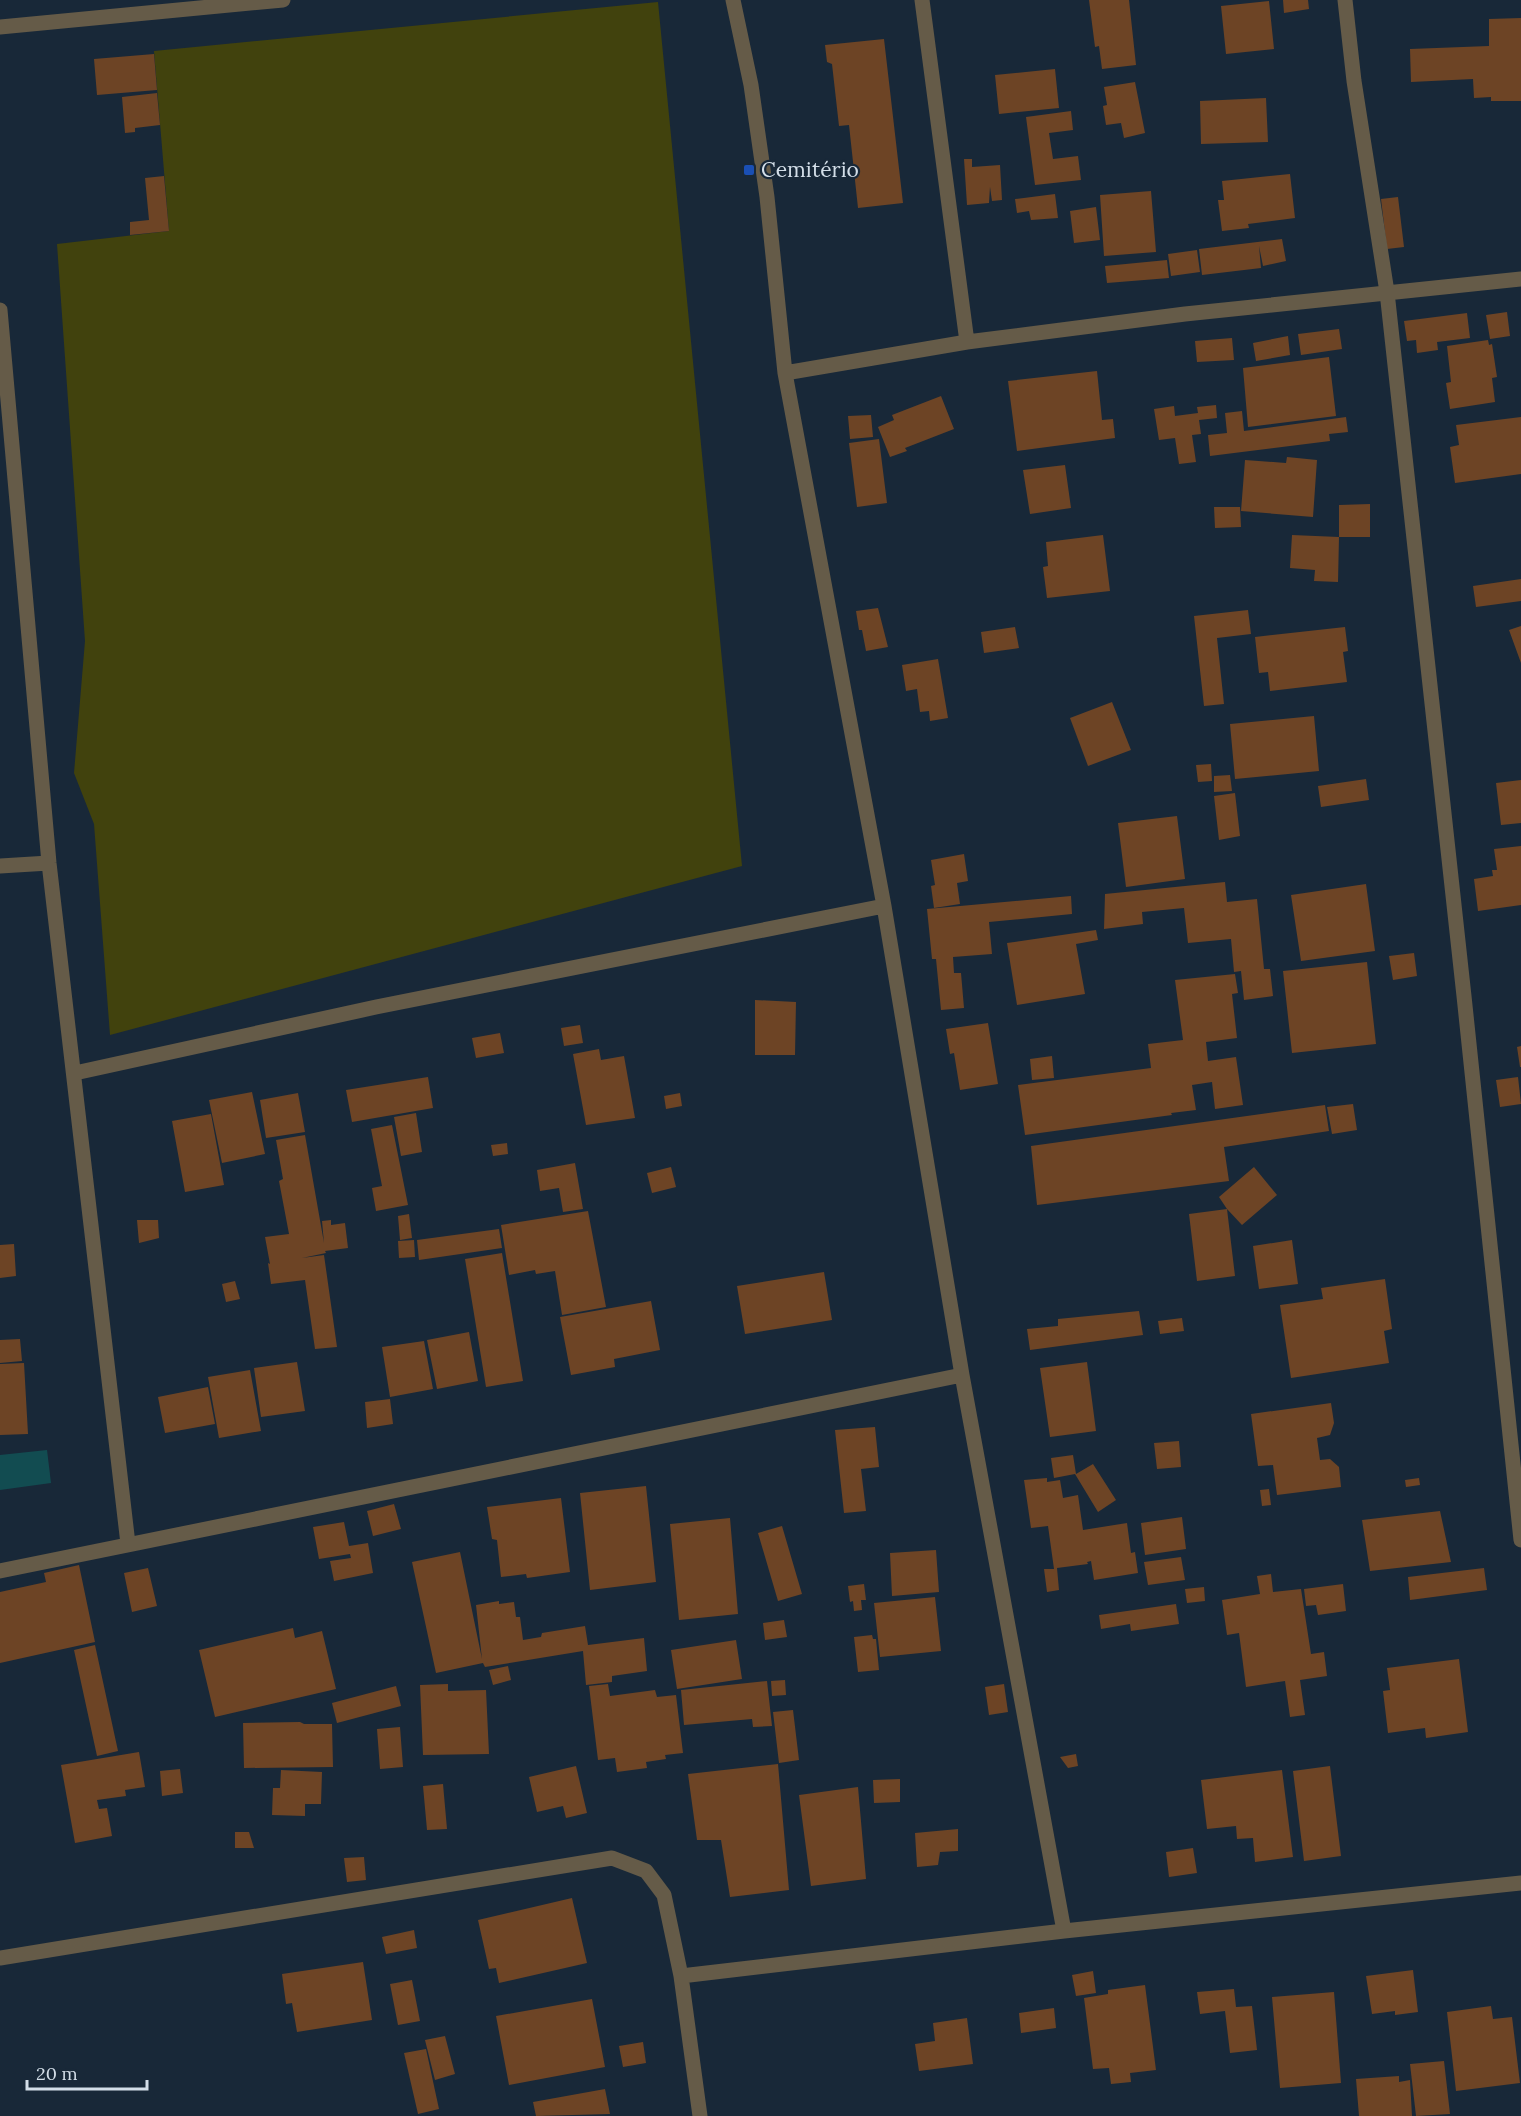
<svg xmlns="http://www.w3.org/2000/svg" width="1521" height="2116" viewBox="0 0 1521 2116" font-family="Lora,serif">
  <rect width="100%" height="100%" fill="#182838"/>
  <path fill="#41420d" d="M 658,2 L 742,866 L 110,1035 L 94,824 L 74,773 L 85,641 L 57,244 L 169,231 L 154,51 Z"/>
  <path fill="#124c51" d="M 47,1450 L 51,1483 L 0,1490 L 0,1455 Z"/>
  <path fill="#6d4425" d="M 1089,0 L 1129,0 L 1136,65 L 1102,69 L 1099,46 L 1095,47 Z
    M 1283,0 L 1308,0 L 1309,9 L 1284,13 Z
    M 1269,1 L 1274,49 L 1226,54 L 1221,6 Z
    M 1521,18 L 1521,101 L 1491,101 L 1491,97 L 1474,98 L 1473,79 L 1411,82 L 1410,49 L 1489,46 L 1489,19 Z
    M 884,39 L 903,203 L 858,208 L 849,125 L 839,126 L 832,64 L 827,62 L 825,45 Z
    M 154,54 L 157,90 L 97,95 L 94,59 Z
    M 1055,69 L 1059,108 L 999,114 L 995,75 Z
    M 1135,82 L 1145,133 L 1124,138 L 1121,123 L 1106,125 L 1103,106 L 1107,105 L 1104,87 Z
    M 157,93 L 160,125 L 135,128 L 135,132 L 125,133 L 122,97 Z
    M 1266,98 L 1268,142 L 1201,144 L 1200,101 Z
    M 1071,111 L 1073,130 L 1049,133 L 1053,159 L 1078,156 L 1081,180 L 1035,185 L 1026,117 Z
    M 964,159 L 972,159 L 972,167 L 1000,165 L 1002,200 L 992,201 L 990,187 L 989,203 L 967,205 Z
    M 1290,174 L 1295,218 L 1248,224 L 1249,228 L 1222,231 L 1218,200 L 1224,200 L 1222,181 Z
    M 164,176 L 169,231 L 130,235 L 130,222 L 149,220 L 145,178 Z
    M 1151,191 L 1156,252 L 1104,256 L 1100,195 Z
    M 1055,194 L 1058,218 L 1031,220 L 1029,211 L 1017,213 L 1015,199 Z
    M 1398,197 L 1404,247 L 1387,249 L 1381,199 Z
    M 1096,207 L 1100,240 L 1074,243 L 1070,211 Z
    M 1282,239 L 1286,261 L 1263,266 L 1259,246 L 1261,268 L 1202,275 L 1199,249 Z
    M 1197,250 L 1200,272 L 1171,276 L 1168,254 Z
    M 1167,260 L 1169,278 L 1107,283 L 1105,266 Z
    M 1507,312 L 1510,336 L 1490,339 L 1486,315 Z
    M 1467,313 L 1470,338 L 1437,342 L 1438,350 L 1417,353 L 1416,340 L 1407,341 L 1404,321 Z
    M 1339,329 L 1342,349 L 1301,355 L 1298,334 Z
    M 1288,336 L 1290,355 L 1256,361 L 1253,343 Z
    M 1232,338 L 1234,360 L 1197,362 L 1195,341 Z
    M 1488,340 L 1489,345 L 1492,344 L 1497,377 L 1492,378 L 1495,402 L 1450,409 L 1446,383 L 1451,382 L 1447,346 Z
    M 1329,357 L 1336,416 L 1248,427 L 1243,368 Z
    M 1097,371 L 1102,420 L 1113,419 L 1115,438 L 1017,451 L 1008,381 Z
    M 941,396 L 954,429 L 905,448 L 907,451 L 890,457 L 878,427 L 894,420 L 892,415 Z
    M 1216,405 L 1217,418 L 1199,420 L 1201,434 L 1192,435 L 1196,462 L 1179,464 L 1175,438 L 1159,440 L 1154,409 L 1174,406 L 1175,416 L 1198,413 L 1197,407 Z
    M 1242,411 L 1244,431 L 1346,417 L 1348,432 L 1329,434 L 1330,441 L 1210,456 L 1208,435 L 1227,433 L 1225,413 Z
    M 871,415 L 873,437 L 850,439 L 848,416 Z
    M 1521,417 L 1521,474 L 1455,483 L 1450,447 L 1459,445 L 1456,425 Z
    M 879,439 L 887,503 L 857,507 L 849,443 Z
    M 1287,457 L 1317,460 L 1313,517 L 1241,511 L 1245,460 L 1286,463 Z
    M 1065,465 L 1071,508 L 1030,514 L 1023,470 Z
    M 1370,504 L 1370,537 L 1339,537 L 1339,505 Z
    M 1214,507 L 1240,507 L 1241,527 L 1215,528 Z
    M 1103,535 L 1110,591 L 1047,598 L 1043,567 L 1048,566 L 1046,542 Z
    M 1292,535 L 1339,537 L 1338,582 L 1314,581 L 1315,570 L 1290,568 Z
    M 1521,579 L 1521,601 L 1476,607 L 1473,586 Z
    M 878,608 L 888,647 L 866,651 L 862,630 L 859,630 L 856,611 Z
    M 1248,610 L 1251,634 L 1217,638 L 1224,704 L 1204,706 L 1194,616 Z
    M 1521,626 L 1521,663 L 1509,630 Z
    M 1015,627 L 1019,648 L 984,653 L 981,632 Z
    M 1345,627 L 1348,651 L 1343,652 L 1347,682 L 1270,691 L 1268,672 L 1259,673 L 1255,637 Z
    M 938,659 L 948,718 L 930,721 L 929,711 L 920,712 L 917,689 L 906,691 L 902,665 Z
    M 1112,702 L 1131,750 L 1088,766 L 1070,718 Z
    M 1314,716 L 1319,771 L 1235,779 L 1230,724 Z
    M 1211,764 L 1212,781 L 1198,782 L 1196,765 Z
    M 1230,775 L 1232,791 L 1214,792 L 1214,776 Z
    M 1366,779 L 1369,800 L 1321,807 L 1318,786 Z
    M 1521,780 L 1521,823 L 1501,825 L 1496,783 Z
    M 1235,793 L 1240,836 L 1219,840 L 1214,796 Z
    M 1177,816 L 1185,879 L 1126,887 L 1118,823 Z
    M 1521,846 L 1521,905 L 1478,911 L 1474,879 L 1493,876 L 1492,870 L 1497,870 L 1494,849 Z
    M 964,854 L 968,881 L 957,883 L 960,904 L 934,908 L 931,886 L 935,885 L 931,860 Z
    M 1225,882 L 1227,902 L 1257,899 L 1264,969 L 1270,969 L 1273,996 L 1244,1000 L 1241,971 L 1234,972 L 1231,939 L 1188,943 L 1184,908 L 1142,912 L 1143,924 L 1104,929 L 1105,894 Z
    M 1366,884 L 1375,951 L 1301,961 L 1291,895 Z
    M 1071,896 L 1072,914 L 989,922 L 992,954 L 953,957 L 954,973 L 961,973 L 964,1008 L 941,1010 L 936,959 L 932,959 L 927,909 Z
    M 1096,930 L 1098,940 L 1076,944 L 1085,994 L 1017,1005 L 1007,943 Z
    M 1414,953 L 1417,976 L 1393,980 L 1389,956 Z
    M 1367,962 L 1376,1044 L 1292,1053 L 1283,971 Z
    M 1235,974 L 1238,993 L 1232,994 L 1237,1038 L 1206,1042 L 1208,1061 L 1236,1057 L 1243,1105 L 1215,1109 L 1212,1082 L 1192,1085 L 1196,1110 L 1171,1113 L 1172,1115 L 1025,1135 L 1018,1085 L 1151,1068 L 1148,1044 L 1183,1040 L 1175,980 Z
    M 755,1000 L 796,1002 L 795,1055 L 755,1055 Z
    M 988,1023 L 998,1084 L 960,1090 L 954,1053 L 950,1054 L 946,1029 Z
    M 580,1025 L 583,1043 L 564,1046 L 561,1028 Z
    M 500,1033 L 504,1053 L 476,1058 L 472,1038 Z
    M 1521,1046 L 1521,1067 L 1520,1067 L 1517,1047 Z
    M 599,1049 L 601,1060 L 624,1056 L 635,1118 L 586,1125 L 573,1054 Z
    M 1052,1056 L 1054,1078 L 1032,1080 L 1030,1059 Z
    M 428,1077 L 433,1108 L 352,1122 L 346,1090 Z
    M 1518,1077 L 1521,1104 L 1500,1107 L 1496,1080 Z
    M 252,1092 L 265,1154 L 222,1163 L 209,1100 Z
    M 298,1093 L 305,1132 L 266,1138 L 260,1100 Z
    M 680,1093 L 682,1106 L 666,1109 L 664,1096 Z
    M 1353,1104 L 1357,1130 L 1332,1134 L 1327,1107 Z
    M 1325,1105 L 1329,1131 L 1224,1147 L 1229,1181 L 1037,1205 L 1031,1146 Z
    M 416,1113 L 422,1152 L 401,1156 L 394,1117 Z
    M 211,1114 L 224,1185 L 185,1192 L 172,1121 Z
    M 392,1125 L 408,1205 L 376,1211 L 372,1188 L 382,1186 L 371,1129 Z
    M 305,1135 L 324,1243 L 322,1221 L 331,1220 L 331,1225 L 345,1223 L 348,1248 L 325,1251 L 326,1253 L 302,1258 L 324,1255 L 337,1347 L 315,1349 L 305,1280 L 271,1284 L 268,1263 L 270,1264 L 265,1237 L 289,1234 L 279,1181 L 283,1179 L 276,1140 Z
    M 507,1143 L 508,1154 L 493,1156 L 491,1145 Z
    M 575,1163 L 583,1209 L 563,1212 L 559,1188 L 540,1191 L 537,1170 Z
    M 671,1167 L 676,1187 L 652,1193 L 647,1173 Z
    M 1254,1167 L 1277,1195 L 1242,1225 L 1227,1209 L 1219,1197 Z
    M 1227,1209 L 1235,1276 L 1197,1281 L 1189,1214 Z
    M 588,1211 L 606,1307 L 562,1315 L 555,1271 L 536,1274 L 535,1270 L 509,1275 L 501,1225 Z
    M 409,1214 L 412,1238 L 400,1240 L 398,1216 Z
    M 137,1220 L 158,1220 L 159,1238 L 139,1243 Z
    M 499,1229 L 502,1248 L 419,1260 L 417,1240 Z
    M 414,1240 L 415,1257 L 399,1258 L 398,1241 Z
    M 1292,1240 L 1298,1284 L 1259,1289 L 1253,1246 Z
    M 14,1244 L 16,1276 L 0,1278 L 0,1245 Z
    M 502,1253 L 523,1381 L 486,1387 L 465,1259 Z
    M 824,1272 L 832,1320 L 745,1334 L 737,1286 Z
    M 1385,1279 L 1392,1329 L 1384,1331 L 1389,1363 L 1291,1378 L 1280,1305 L 1323,1299 L 1321,1288 Z
    M 235,1281 L 240,1299 L 226,1302 L 222,1284 Z
    M 651,1301 L 660,1350 L 614,1359 L 615,1367 L 571,1375 L 560,1317 Z
    M 1139,1311 L 1143,1335 L 1030,1350 L 1027,1329 L 1058,1326 L 1058,1319 Z
    M 1182,1318 L 1184,1331 L 1160,1334 L 1158,1321 Z
    M 469,1332 L 478,1381 L 437,1389 L 427,1340 Z
    M 20,1339 L 22,1361 L 0,1363 L 0,1340 Z
    M 424,1341 L 433,1389 L 390,1397 L 382,1347 Z
    M 297,1362 L 305,1411 L 261,1417 L 254,1368 Z
    M 1087,1362 L 1096,1431 L 1050,1437 L 1040,1368 Z
    M 24,1363 L 28,1434 L 0,1435 L 0,1364 Z
    M 250,1370 L 261,1431 L 219,1438 L 208,1377 Z
    M 208,1387 L 215,1424 L 165,1433 L 158,1397 Z
    M 390,1399 L 393,1424 L 367,1428 L 365,1402 Z
    M 1331,1403 L 1334,1423 L 1330,1435 L 1317,1438 L 1320,1460 L 1330,1459 L 1339,1467 L 1341,1487 L 1277,1495 L 1273,1465 L 1258,1466 L 1251,1414 Z
    M 875,1427 L 879,1467 L 861,1469 L 866,1511 L 844,1513 L 835,1430 Z
    M 1179,1441 L 1181,1467 L 1157,1469 L 1154,1443 Z
    M 1073,1455 L 1076,1474 L 1093,1464 L 1116,1500 L 1098,1512 L 1075,1474 L 1054,1478 L 1051,1458 Z
    M 1047,1478 L 1047,1482 L 1060,1480 L 1063,1498 L 1078,1495 L 1083,1530 L 1127,1523 L 1131,1553 L 1135,1552 L 1138,1573 L 1094,1580 L 1091,1561 L 1087,1562 L 1088,1564 L 1057,1568 L 1059,1590 L 1047,1592 L 1044,1569 L 1054,1569 L 1048,1526 L 1031,1528 L 1024,1480 Z
    M 1419,1478 L 1420,1485 L 1406,1487 L 1405,1480 Z
    M 646,1486 L 656,1582 L 590,1590 L 580,1493 Z
    M 1269,1489 L 1271,1505 L 1262,1506 L 1260,1490 Z
    M 561,1498 L 570,1572 L 527,1578 L 526,1574 L 501,1577 L 497,1540 L 492,1539 L 487,1507 Z
    M 394,1504 L 401,1529 L 373,1536 L 367,1511 Z
    M 1440,1511 L 1451,1562 L 1370,1571 L 1362,1520 Z
    M 1182,1517 L 1186,1549 L 1145,1555 L 1141,1523 Z
    M 730,1518 L 738,1614 L 679,1620 L 670,1524 Z
    M 344,1522 L 349,1546 L 368,1543 L 373,1573 L 334,1581 L 330,1561 L 351,1558 L 350,1554 L 319,1559 L 313,1527 Z
    M 782,1526 L 802,1594 L 778,1601 L 758,1533 Z
    M 936,1550 L 939,1592 L 892,1596 L 890,1553 Z
    M 460,1552 L 482,1659 L 476,1605 L 499,1601 L 499,1604 L 514,1602 L 516,1617 L 520,1617 L 523,1640 L 541,1637 L 542,1633 L 585,1626 L 588,1645 L 644,1638 L 647,1671 L 612,1676 L 612,1682 L 586,1685 L 583,1651 L 485,1667 L 483,1663 L 436,1673 L 412,1562 Z
    M 1181,1557 L 1185,1580 L 1148,1585 L 1144,1562 Z
    M 79,1565 L 95,1642 L 0,1663 L 0,1592 L 46,1582 L 44,1573 Z
    M 148,1568 L 157,1606 L 132,1612 L 124,1573 Z
    M 1484,1568 L 1487,1590 L 1410,1600 L 1408,1577 Z
    M 1271,1574 L 1273,1592 L 1301,1589 L 1311,1654 L 1324,1652 L 1327,1676 L 1300,1680 L 1305,1715 L 1290,1717 L 1285,1681 L 1246,1687 L 1239,1633 L 1227,1635 L 1222,1600 L 1260,1594 L 1257,1576 Z
    M 864,1584 L 866,1600 L 861,1600 L 862,1610 L 854,1611 L 853,1601 L 850,1602 L 848,1586 Z
    M 1343,1584 L 1346,1611 L 1318,1615 L 1316,1605 L 1306,1606 L 1304,1589 Z
    M 1204,1587 L 1205,1601 L 1187,1603 L 1185,1589 Z
    M 935,1597 L 941,1651 L 880,1657 L 874,1603 Z
    M 1176,1604 L 1179,1624 L 1131,1631 L 1130,1624 L 1101,1629 L 1099,1615 Z
    M 784,1620 L 787,1637 L 765,1640 L 763,1623 Z
    M 293,1628 L 295,1638 L 322,1631 L 336,1689 L 215,1717 L 199,1650 Z
    M 872,1635 L 873,1639 L 876,1639 L 879,1670 L 858,1672 L 854,1637 Z
    M 736,1640 L 742,1679 L 677,1689 L 671,1650 Z
    M 95,1645 L 118,1751 L 97,1756 L 74,1650 Z
    M 1459,1659 L 1468,1732 L 1426,1738 L 1425,1728 L 1388,1733 L 1383,1691 L 1390,1690 L 1387,1668 Z
    M 508,1666 L 511,1680 L 493,1685 L 489,1670 Z
    M 785,1680 L 786,1695 L 772,1696 L 771,1681 Z
    M 767,1681 L 772,1726 L 753,1727 L 752,1719 L 684,1725 L 681,1690 Z
    M 448,1684 L 448,1691 L 486,1690 L 489,1754 L 423,1755 L 420,1685 Z
    M 608,1684 L 610,1696 L 655,1690 L 657,1697 L 676,1695 L 683,1753 L 665,1755 L 666,1759 L 646,1762 L 647,1768 L 617,1772 L 615,1758 L 598,1760 L 589,1686 Z
    M 1004,1684 L 1008,1712 L 989,1715 L 985,1687 Z
    M 396,1686 L 401,1706 L 337,1723 L 332,1703 Z
    M 793,1710 L 799,1760 L 779,1763 L 773,1712 Z
    M 300,1722 L 304,1724 L 332,1724 L 333,1767 L 244,1768 L 243,1723 Z
    M 400,1727 L 403,1767 L 380,1769 L 377,1729 Z
    M 139,1752 L 145,1787 L 125,1790 L 126,1796 L 97,1800 L 99,1809 L 107,1808 L 112,1836 L 75,1843 L 61,1765 Z
    M 1076,1754 L 1078,1766 L 1068,1768 L 1060,1757 Z
    M 778,1764 L 789,1890 L 730,1897 L 721,1840 L 697,1840 L 688,1774 Z
    M 576,1766 L 587,1813 L 566,1818 L 563,1806 L 537,1812 L 529,1777 Z
    M 1330,1766 L 1341,1856 L 1304,1861 L 1293,1771 Z
    M 180,1769 L 183,1793 L 162,1796 L 160,1771 Z
    M 281,1770 L 322,1772 L 321,1804 L 305,1804 L 305,1816 L 272,1815 L 273,1788 L 280,1788 Z
    M 1282,1770 L 1293,1857 L 1255,1862 L 1253,1838 L 1237,1839 L 1236,1826 L 1207,1829 L 1201,1780 Z
    M 900,1779 L 900,1802 L 874,1803 L 873,1780 Z
    M 443,1784 L 447,1829 L 427,1830 L 423,1786 Z
    M 858,1787 L 866,1879 L 811,1886 L 799,1795 Z
    M 958,1829 L 958,1851 L 940,1852 L 938,1865 L 917,1867 L 915,1833 Z
    M 235,1832 L 249,1832 L 254,1848 L 235,1848 Z
    M 1193,1848 L 1197,1873 L 1169,1877 L 1166,1852 Z
    M 364,1857 L 366,1880 L 347,1882 L 344,1858 Z
    M 572,1898 L 587,1963 L 499,1983 L 496,1968 L 489,1969 L 478,1920 Z
    M 414,1930 L 417,1948 L 386,1954 L 382,1937 Z
    M 363,1962 L 372,2020 L 297,2032 L 292,2003 L 286,2004 L 282,1974 Z
    M 1413,1970 L 1418,2012 L 1395,2015 L 1395,2011 L 1372,2014 L 1366,1976 Z
    M 1093,1971 L 1096,1993 L 1076,1996 L 1072,1975 Z
    M 412,1980 L 420,2021 L 398,2025 L 390,1984 Z
    M 1145,1985 L 1156,2070 L 1130,2073 L 1131,2082 L 1111,2084 L 1109,2068 L 1093,2069 L 1084,1998 L 1108,1994 L 1108,1990 Z
    M 1234,1989 L 1236,2007 L 1252,2006 L 1257,2050 L 1230,2053 L 1225,2011 L 1200,2014 L 1197,1992 Z
    M 1334,1992 L 1341,2083 L 1280,2088 L 1272,1997 Z
    M 592,1999 L 605,2067 L 509,2085 L 496,2016 Z
    M 1491,2006 L 1493,2019 L 1512,2017 L 1520,2083 L 1456,2091 L 1447,2012 Z
    M 1054,2008 L 1056,2028 L 1021,2033 L 1019,2013 Z
    M 967,2018 L 973,2064 L 919,2071 L 915,2044 L 935,2041 L 933,2023 Z
    M 445,2036 L 455,2074 L 435,2080 L 425,2040 Z
    M 643,2042 L 646,2063 L 623,2067 L 619,2046 Z
    M 426,2049 L 439,2109 L 418,2114 L 404,2053 Z
    M 1444,2061 L 1450,2114 L 1416,2116 L 1410,2064 Z
    M 1399,2076 L 1399,2082 L 1410,2080 L 1412,2116 L 1359,2116 L 1356,2079 Z
    M 605,2089 L 610,2114 L 536,2116 L 533,2102 Z"/>
  <g fill="none" stroke-linecap="round" stroke-linejoin="round">
    <path stroke="#655b48" stroke-width="15" d="M 733,0 L 751,85 L 767,197 L 785,373 L 884,906 L 962,1375 L 1064,1931
      M 922,0 L 967,342
      M 1345,0 L 1354,81 L 1387,292 L 1464,996 L 1521,1540
      M 0,27 L 283,0
      M 0,310 L 49,863 L 128,1544
      M 785,373 L 967,342 L 1185,314 L 1521,279
      M 0,866 L 49,863
      M 75,1073 L 376,1007 L 884,906
      M 0,1571 L 962,1375
      M 0,1958 L 612,1858 L 646,1871 L 664,1895 L 681,1976
      M 700,2116 L 681,1976 L 1064,1931 L 1521,1883"/>
  </g>
  <rect fill="#1a4fb4" stroke="#182838" stroke-width="2" x="743" y="164" width="12" height="12" rx="3"/>
  <g text-anchor="middle" stroke-width="4.5" stroke-linejoin="round" paint-order="stroke">
    <g font-size="21" fill="#d3dee8" stroke="#182838" text-anchor="start">
      <text x="761" y="177">Cemitério</text>
    </g>
  </g>
  <path d="M27 2080v9h120v-9" fill="none" stroke="#d3dee8" stroke-width="3"/>
  <text x="36" y="2080" font-size="18" fill="#d3dee8" stroke="#182838" stroke-width="4.5" paint-order="stroke">20 m</text>
</svg>
